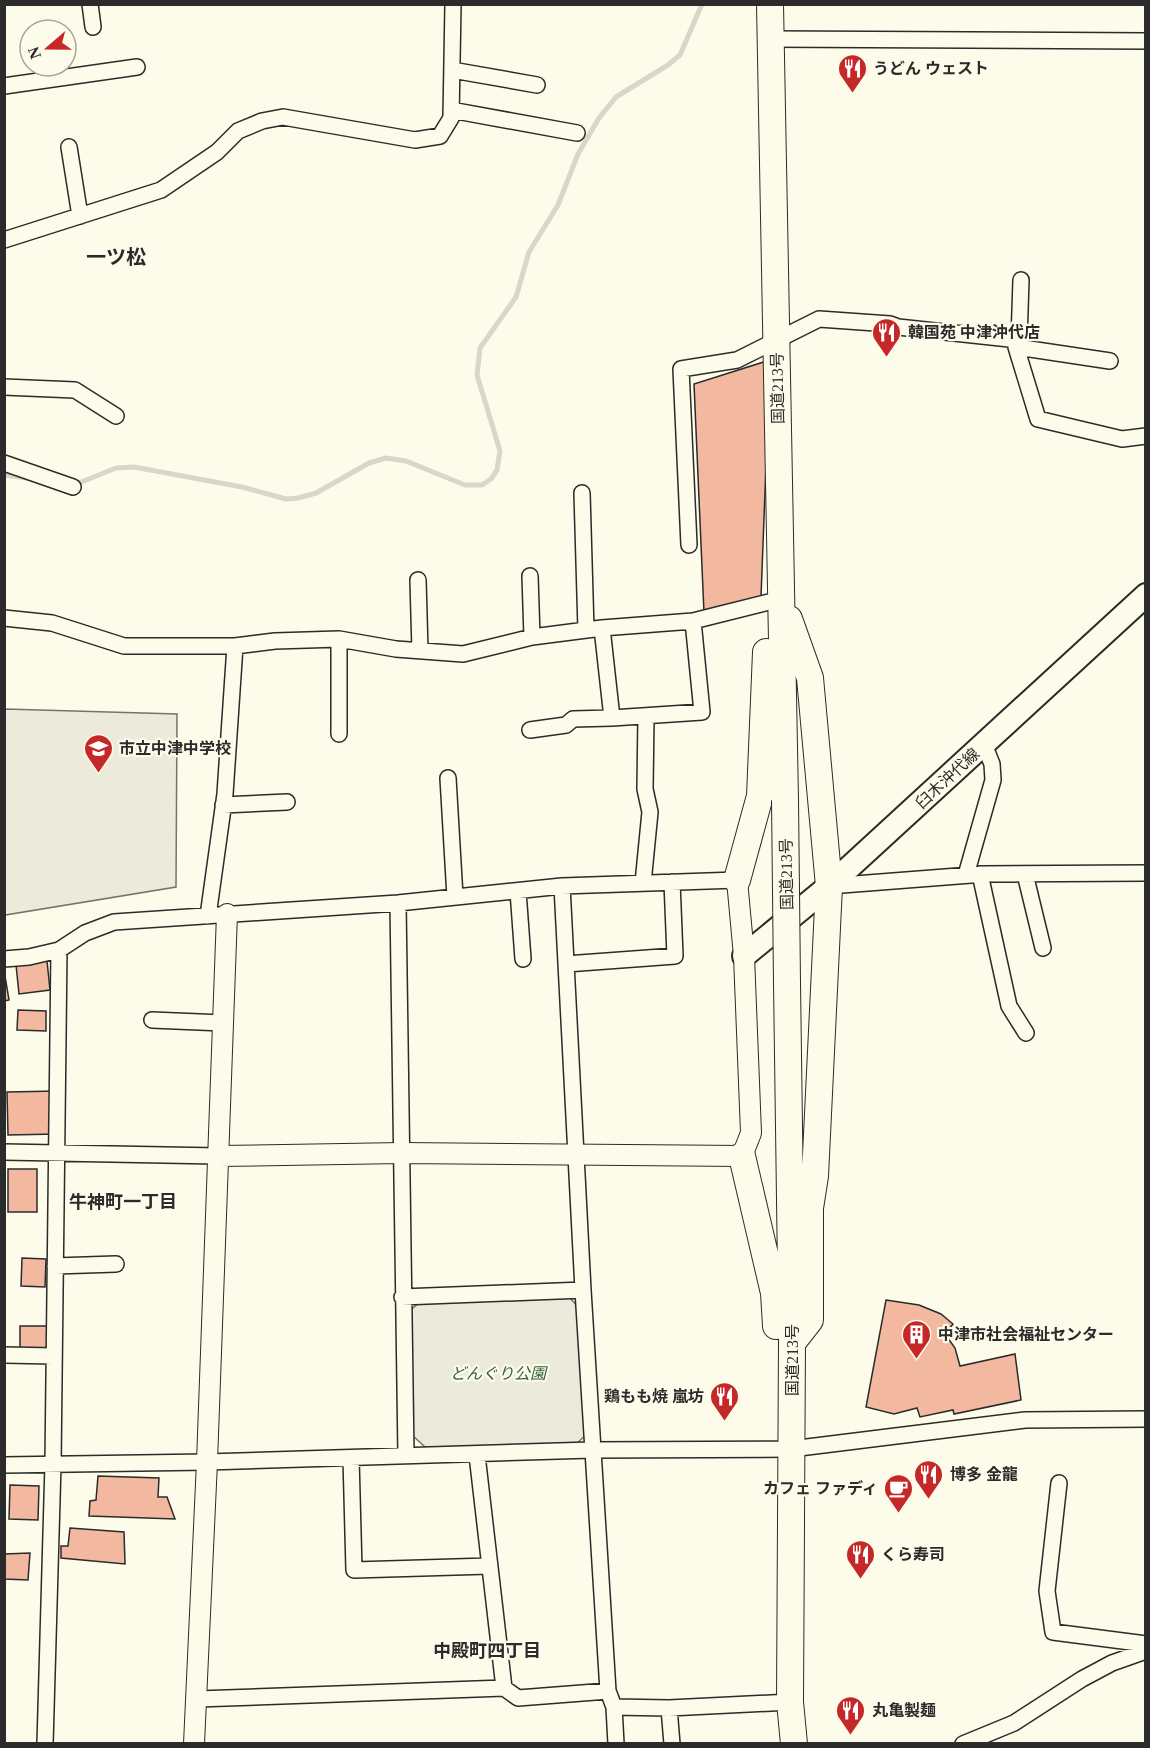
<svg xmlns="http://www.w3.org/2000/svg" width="1150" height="1748" viewBox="0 0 1150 1748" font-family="'Times New Roman','Noto Sans JP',serif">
  <rect width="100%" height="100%" fill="#fdfbea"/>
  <path fill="#ecebdb" stroke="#74746e" stroke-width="1.5" d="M 5,709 L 177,714 L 176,887 L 5,915 Z
    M 570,1298 L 580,1309 L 587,1434 L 575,1445 L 425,1447 L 412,1435 L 409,1311 L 423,1300 Z"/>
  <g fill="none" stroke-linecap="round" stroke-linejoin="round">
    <path stroke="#d8d7c9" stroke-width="5" d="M 4,475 L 27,478
      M 74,485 L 116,468 L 134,467 L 242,487 L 286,499 L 298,498 L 316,493 L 369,463 L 386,458 L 406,461 L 465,485 L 482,485 L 491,479 L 497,470 L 500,451 L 477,375 L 480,348 L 516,297 L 529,252 L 558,205 L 578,154 L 599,118 L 616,97 L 668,65 L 680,55 L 702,4"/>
  </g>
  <path fill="#f2b8a0" stroke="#2b2b2b" stroke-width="1.5" d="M 770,360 L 761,597 L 704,613 L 694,384 Z
    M 47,961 L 50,990 L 19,994 L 16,965 Z
    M 4,970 L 9,1000 L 4,1001 Z
    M 18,1010 L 46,1011 L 46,1031 L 17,1030 Z
    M 57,1091 L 58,1134 L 8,1135 L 7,1092 Z
    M 8,1169 L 37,1169 L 37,1212 L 8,1212 Z
    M 22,1258 L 46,1259 L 45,1287 L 21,1286 Z
    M 886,1300 L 919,1305 L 941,1314 L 953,1324 L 945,1334 L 955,1348 L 960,1366 L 1015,1354 L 1021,1400 L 954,1414 L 953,1410 L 920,1417 L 917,1408 L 894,1414 L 866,1407 Z
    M 20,1326 L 49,1326 L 49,1356 L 20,1355 Z
    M 98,1476 L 159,1478 L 158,1497 L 167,1497 L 175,1519 L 89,1516 L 90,1501 L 96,1500 Z
    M 10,1485 L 39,1486 L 38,1520 L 9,1519 Z
    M 70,1528 L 124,1532 L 125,1564 L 61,1558 L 61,1546 L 68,1546 Z
    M 30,1553 L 28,1580 L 4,1579 L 4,1554 Z"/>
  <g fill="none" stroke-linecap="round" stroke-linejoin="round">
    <defs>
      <path id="minor" d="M 90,4 L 93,27
        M 770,39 L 1146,41
        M 452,70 L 537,85
        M 4,86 L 137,67
        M 451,110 L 577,133
        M 69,147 L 80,216
        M 4,240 L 161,190 L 217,152 L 238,131 L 262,121 L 283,117 L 415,140 L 440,136 L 451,118 L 453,4
        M 1019,340 L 1021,280
        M 1016,347 L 1110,361
        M 4,387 L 75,390 L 116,416
        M 4,463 L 73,487
        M 582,493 L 586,630
        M 689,545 L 681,369 L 737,360 L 819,319 L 890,324 L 898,327 L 1019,340 L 1016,347 L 1038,419 L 1122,439 L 1146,436
        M 530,576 L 532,637
        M 418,580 L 420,651
        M 4,618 L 52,623 L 124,646 L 235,646 L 275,641 L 339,639 L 396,649 L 463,654 L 532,637 L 602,628 L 693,621 L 781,599
        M 602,628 L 612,718 L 702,712 L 693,621
        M 339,639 L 339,734
        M 530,730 L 566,725 L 573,719 L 612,718
        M 448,778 L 455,897
        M 223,805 L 287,802
        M 980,874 L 1009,1006 L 1026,1033
        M 1025,874 L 1043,948
        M 966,875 L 993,780 L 992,764 L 984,744
        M 643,883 L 650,812 L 645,789 L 646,716
        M 562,886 L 583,1290 L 608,1691 L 614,1707 L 616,1744
        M 829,886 L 984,874 L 1146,873
        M 518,891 L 523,959
        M 398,903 L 406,1455
        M 208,916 L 225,794 L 235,646
        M 4,959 L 29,957 L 59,950 L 85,933 L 114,922 L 398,903 L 562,886 L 737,880
        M 566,964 L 675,956 L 672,882
        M 152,1020 L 223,1023
        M 4,1152 L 218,1156
        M 55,1266 L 116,1264
        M 402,1297 L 583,1290
        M 4,1355 L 54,1356
        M 477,1455 L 504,1688
        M 351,1458 L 354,1570 L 489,1566
        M 4,1465 L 207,1462 L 592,1450 L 791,1449 L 1025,1420 L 1146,1419
        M 1059,1483 L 1047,1591 L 1053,1632 L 1146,1644
        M 197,1699 L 504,1688 L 518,1698 L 608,1691
        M 614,1707 L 669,1708 L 790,1702
        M 669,1708 L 672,1744
        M 45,1744 L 53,1464 L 59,950
        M 963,1744 L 1014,1723 L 1082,1679 L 1112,1663 L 1146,1651"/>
      <path id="tertiary" d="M 218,1156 L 402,1153 L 742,1156 L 751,1133 L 744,956 L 737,880
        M 194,1744 L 207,1462 L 227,914"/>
      <path id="secondary" d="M 744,956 L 829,886 L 1146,595"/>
      <path id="trunk" d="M 770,4 L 785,800
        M 789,619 L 810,678 L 829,886 L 815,1176 L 810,1208 L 810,1320 L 792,1343
        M 737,880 L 760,796 L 766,652
        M 787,983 L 792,1343 L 790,1702 L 794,1744
        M 742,1156 L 774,1293 L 776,1326"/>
    </defs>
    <use href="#minor" stroke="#2b2b2b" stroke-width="18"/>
    <use href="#tertiary" stroke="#2b2b2b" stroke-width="22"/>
    <use href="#secondary" stroke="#2b2b2b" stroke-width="26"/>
    <use href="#trunk" stroke="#2b2b2b" stroke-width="28"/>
    <use href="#minor" stroke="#fdfbea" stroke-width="15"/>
    <use href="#tertiary" stroke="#fdfbea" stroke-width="20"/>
    <use href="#secondary" stroke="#fdfbea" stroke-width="22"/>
    <use href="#trunk" stroke="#fdfbea" stroke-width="26"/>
    <defs>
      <path id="trunk-bridge" d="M 785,800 L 787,983"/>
    </defs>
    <use href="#trunk-bridge" stroke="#2b2b2b" stroke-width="28" stroke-linecap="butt"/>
    <use href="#trunk-bridge" stroke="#fdfbea" stroke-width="26"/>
  </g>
  <defs>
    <symbol id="restaurant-pin" viewBox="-11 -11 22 30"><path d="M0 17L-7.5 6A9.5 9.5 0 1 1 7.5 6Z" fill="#c62828" stroke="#fdfbea"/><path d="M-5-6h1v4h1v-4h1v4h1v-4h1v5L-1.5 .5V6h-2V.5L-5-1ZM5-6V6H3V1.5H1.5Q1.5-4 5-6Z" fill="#fff"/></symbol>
    <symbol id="school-pin" viewBox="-11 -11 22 30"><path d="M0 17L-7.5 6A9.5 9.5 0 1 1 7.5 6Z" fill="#c62828" stroke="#fdfbea"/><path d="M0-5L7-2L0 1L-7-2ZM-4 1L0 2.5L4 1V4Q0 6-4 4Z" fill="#fff"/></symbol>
    <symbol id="building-pin" viewBox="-11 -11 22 30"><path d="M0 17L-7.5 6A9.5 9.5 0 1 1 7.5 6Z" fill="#c62828" stroke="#fdfbea"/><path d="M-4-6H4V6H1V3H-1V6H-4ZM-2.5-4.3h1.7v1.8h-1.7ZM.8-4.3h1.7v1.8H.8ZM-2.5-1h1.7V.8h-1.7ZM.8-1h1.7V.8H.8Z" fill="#fff"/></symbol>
    <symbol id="cafe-pin" viewBox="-11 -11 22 30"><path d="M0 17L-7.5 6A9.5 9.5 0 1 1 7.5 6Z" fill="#c62828" stroke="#fdfbea"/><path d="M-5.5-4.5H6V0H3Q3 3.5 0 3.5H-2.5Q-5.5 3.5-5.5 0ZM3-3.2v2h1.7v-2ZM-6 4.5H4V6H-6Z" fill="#fff"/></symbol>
  </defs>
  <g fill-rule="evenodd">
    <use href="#restaurant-pin" x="836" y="52" width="33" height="45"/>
    <use href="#restaurant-pin" x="870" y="316" width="33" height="45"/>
    <use href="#school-pin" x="82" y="732" width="33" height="45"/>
    <use href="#building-pin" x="900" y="1318" width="33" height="45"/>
    <use href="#restaurant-pin" x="708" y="1380" width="33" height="45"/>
    <use href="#restaurant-pin" x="912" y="1458" width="33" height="45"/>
    <use href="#cafe-pin" x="882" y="1472" width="33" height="45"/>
    <use href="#restaurant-pin" x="844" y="1538" width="33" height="45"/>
    <use href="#restaurant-pin" x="834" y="1694" width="33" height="45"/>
  </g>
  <g text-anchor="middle" stroke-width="4.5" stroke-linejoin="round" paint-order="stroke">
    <g font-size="16" font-weight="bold" fill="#2b2b2b" stroke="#fdfbea" text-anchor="start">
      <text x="873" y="74">うどん ウェスト</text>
      <text x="908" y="338">韓国苑 中津沖代店</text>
      <text x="119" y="754">市立中津中学校</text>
      <text x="938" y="1340">中津市社会福祉センター</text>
      <text x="704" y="1402" text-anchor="end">鶏もも焼 嵐坊</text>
      <text x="950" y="1480">博多 金龍</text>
      <text x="878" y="1494" text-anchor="end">カフェ ファディ</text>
      <text x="881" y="1560">くら寿司</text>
      <text x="872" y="1716">丸亀製麺</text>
    </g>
    <g font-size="16" fill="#2b2b2b" stroke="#fdfbea">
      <text transform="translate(777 388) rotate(-91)" y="6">国道213号</text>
      <text transform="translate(947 778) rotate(-43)" y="6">臼木沖代線</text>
      <text transform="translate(786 874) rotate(-91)" y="6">国道213号</text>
      <text transform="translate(792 1360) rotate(-90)" y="6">国道213号</text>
    </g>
    <g font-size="16" font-style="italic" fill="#34623c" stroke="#fdfbea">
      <text x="498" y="1379">どんぐり公園</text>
    </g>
    <g font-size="18" font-weight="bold" fill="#2b2b2b" stroke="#fdfbea">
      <text x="123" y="1208">牛神町一丁目</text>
      <text x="487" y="1657">中殿町四丁目</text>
    </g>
    <g font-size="20" font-weight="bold" fill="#2b2b2b" stroke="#fdfbea">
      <text x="116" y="264">一ツ松</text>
    </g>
  </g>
  <rect width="1150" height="1748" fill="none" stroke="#2b2b2b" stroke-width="12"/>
  <g transform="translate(48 48) rotate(250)"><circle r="28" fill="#fdfbea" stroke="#a9a89e" stroke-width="1.5"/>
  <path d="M0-4.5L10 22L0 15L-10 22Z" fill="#c62828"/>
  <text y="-9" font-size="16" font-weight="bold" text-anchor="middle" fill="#2b2b2b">N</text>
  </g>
</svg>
